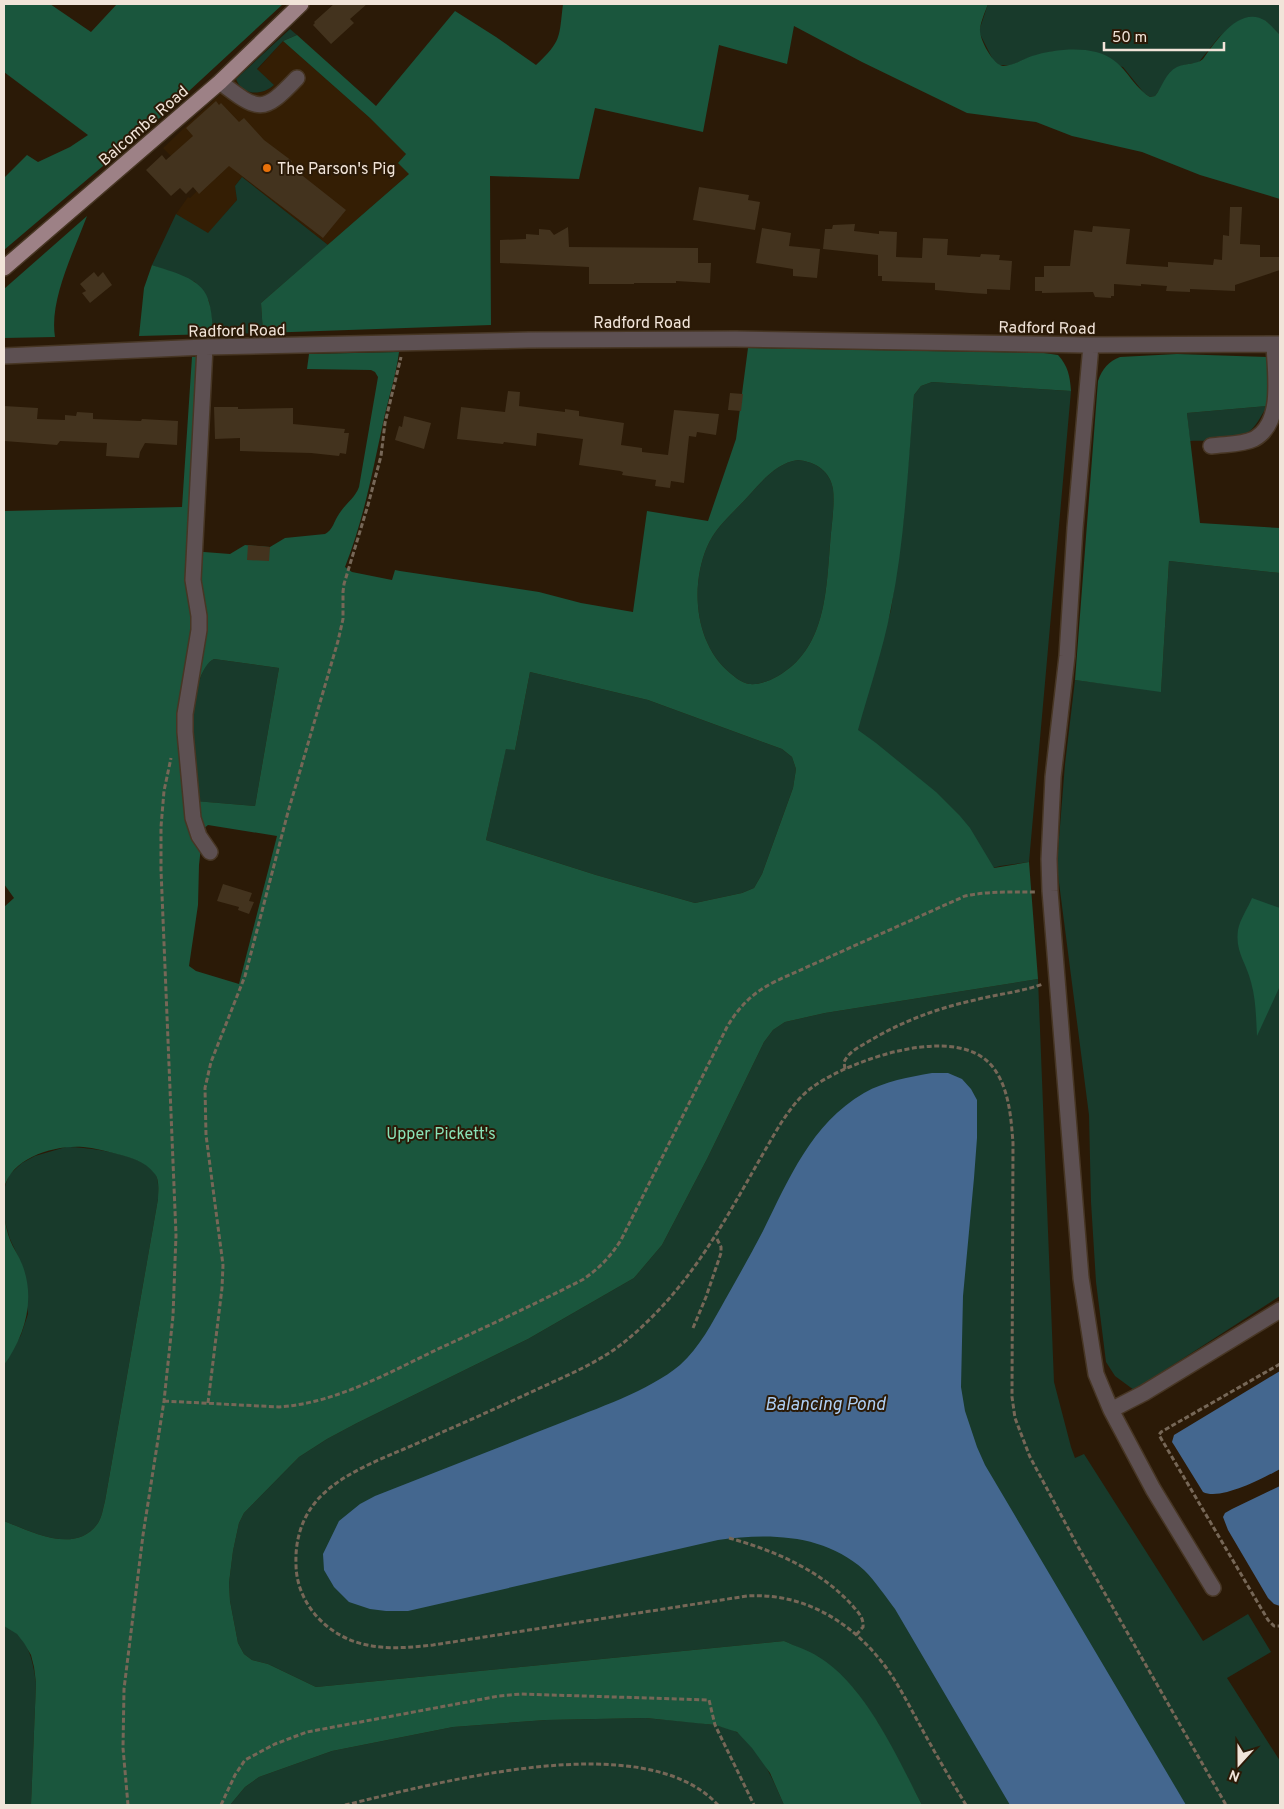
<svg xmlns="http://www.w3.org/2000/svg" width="1284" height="1809" viewBox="0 0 1284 1809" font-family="Overpass,sans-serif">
  <rect width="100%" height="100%" fill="#2b1a07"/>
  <path fill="#341e04" d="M 283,41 L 370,118 L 406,154 L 398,163 L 409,174 L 328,245 L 242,177 L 235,186 L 237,200 L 208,234 L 176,214 L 188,197 L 190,198 L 197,191 L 189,183 L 193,178 L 163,148 L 236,79 L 238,85 L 249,93 L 263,92 L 271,88 L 274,85 L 257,70 Z"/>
  <path fill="#183a2b" d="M 988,4 L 1280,4 L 1280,35 L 1266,21 L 1237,22 L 1219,37 L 1198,63 C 1172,64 1169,78 1155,96 L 1150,97 L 1144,93 L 1123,67 L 1054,51 L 1031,57 L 1011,65 L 999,65 L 993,60 L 980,34 L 980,28 Z
    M 290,29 L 297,35 L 283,41 L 257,69 L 274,85 C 262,96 242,96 236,79 Z
    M 242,177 L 328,245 L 261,303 L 263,333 L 214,334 L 209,301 L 195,282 L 152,265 L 176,214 L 208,233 L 237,200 L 235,186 Z
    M 932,382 L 1071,391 L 1029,862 L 1000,866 L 938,883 L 816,875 L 891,610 L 903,523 L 914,395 L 921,386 Z
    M 1267,406 C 1262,414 1258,423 1252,429 C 1238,443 1208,440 1190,441 L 1187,413 Z
    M 798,460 C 816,462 830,471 833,489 C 835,507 831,527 830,545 C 826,594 825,649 778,676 C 769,681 759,685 749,684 C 741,682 736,678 730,673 C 695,644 690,587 707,547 C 714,531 725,520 737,508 C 755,491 772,463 798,460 Z
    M 1169,561 L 1280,573 L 1280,1296 L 1134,1390 L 1115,1376 L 1106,1362 L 1096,1282 L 1091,1202 L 1089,1115 L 1058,875 L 1058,851 L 1065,764 L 1075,680 L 1161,691 Z
    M 214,659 L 279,668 L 255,806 L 194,801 C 193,777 189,754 189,730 C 189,715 199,664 214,659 Z
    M 530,672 L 648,700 L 782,749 L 792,757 L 796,769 L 793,788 L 762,874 L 754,888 L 742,893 L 695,903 L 596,875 L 486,840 L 506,748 L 515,750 Z
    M 1038,979 L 1054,1382 L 1071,1447 L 1075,1458 L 1084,1454 L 1203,1641 L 1248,1614 L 1271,1652 L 1227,1678 L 1280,1761 L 1280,1805 L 922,1805 L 878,1723 L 854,1689 L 819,1657 L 784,1641 L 316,1687 L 268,1664 L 252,1660 L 244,1654 L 238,1643 L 230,1601 L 229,1583 L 233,1551 L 239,1523 L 244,1513 L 299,1457 L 327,1439 L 357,1423 L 528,1339 L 634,1278 L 662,1245 L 707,1159 L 764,1042 L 773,1030 L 785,1022 L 825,1013 Z
    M 66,1147 C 86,1147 147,1154 156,1175 C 159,1182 158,1191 158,1199 L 105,1501 C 103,1508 102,1517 98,1523 C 76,1555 32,1532 4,1521 L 4,1365 L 21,1335 L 28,1314 L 22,1265 L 10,1239 L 4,1218 L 4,1189 L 9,1175 L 22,1163 L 35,1156 Z
    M 4,1626 C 28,1634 33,1661 36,1683 L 31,1805 L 4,1805 Z
    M 646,1718 C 667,1721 723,1722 738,1733 C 761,1750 773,1780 784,1805 L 230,1805 L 245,1787 L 259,1777 L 332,1751 L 453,1727 L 546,1720 Z"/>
  <path fill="#1a563d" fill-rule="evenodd" d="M 4,4 L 50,4 L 91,32 L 117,4 L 283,4 L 162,116 L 4,250 L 4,178 L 27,155 L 38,162 L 70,147 L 88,135 L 4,72 Z
    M 563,4 L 988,4 C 985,12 981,21 980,29 C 979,39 993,65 1003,66 C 1013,66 1023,59 1032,56 C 1051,50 1077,47 1096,52 C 1125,59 1129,84 1150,97 L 1155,96 C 1163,86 1165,73 1177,67 C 1185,63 1196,65 1203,59 C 1216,41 1240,4 1266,21 C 1271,25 1276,31 1280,35 L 1280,199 L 1200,175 L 1142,152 L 1072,136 L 1036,122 L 967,113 L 862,62 L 794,26 L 787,64 L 719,45 L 703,132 L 595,108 L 579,179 L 490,176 L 491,325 L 263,333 L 261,303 L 409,174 L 398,163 L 406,154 L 370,118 L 283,41 L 297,35 L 376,106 L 455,11 L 496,37 L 536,65 C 562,41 559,37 563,4 Z
    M 87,216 C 74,251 49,300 55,337 L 4,338 L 4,289 Z
    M 152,265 C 171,272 201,277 208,299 C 212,310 212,323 214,334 L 139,336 L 144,288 Z
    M 748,348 L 1044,353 L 1058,355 C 1068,366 1070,376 1071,391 L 932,382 L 921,386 L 914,395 C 908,466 905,539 891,608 C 883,650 869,690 858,730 L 876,743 L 936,792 L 960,816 L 970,828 L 994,868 L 1029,862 L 1038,979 L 825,1013 L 785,1022 L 773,1030 L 764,1042 L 707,1159 L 662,1245 L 634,1278 L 528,1339 L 357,1423 L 327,1439 L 299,1457 L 244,1513 L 239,1523 L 233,1551 L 229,1583 L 230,1601 L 238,1643 L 244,1654 L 252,1660 L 268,1664 L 316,1687 L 784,1641 C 795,1646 808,1650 819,1657 C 866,1686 897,1757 922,1805 L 784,1805 L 770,1773 L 752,1748 L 737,1732 L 715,1725 L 646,1718 L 546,1720 L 453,1727 L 332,1751 L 259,1777 L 245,1787 L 230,1805 L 31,1805 L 36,1683 L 34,1667 L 31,1655 L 24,1643 L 17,1634 L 4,1626 L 4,1521 C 32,1532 76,1555 98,1523 C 102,1517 103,1508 105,1501 L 158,1199 C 158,1191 160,1179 154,1173 C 146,1162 130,1157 117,1154 C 106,1151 94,1148 83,1147 C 55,1145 11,1157 4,1189 L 4,907 L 14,898 L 4,884 L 4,511 L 182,507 L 192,357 L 201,357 L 191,551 L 230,554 L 245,545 L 270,547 L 285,538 L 325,534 C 333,530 334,521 339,514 C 345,504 355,498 359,487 L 378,377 L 375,372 L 371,370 L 307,369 L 309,354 L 399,352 C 396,376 388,399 383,423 C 372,474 364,518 345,567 L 352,572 L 392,580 L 395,570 L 400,571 L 539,592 L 581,603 L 633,612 L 647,511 L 708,521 L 736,439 ZM 798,460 C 816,462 830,471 833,489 C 835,507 831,527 830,545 C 826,594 825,649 778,676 C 769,681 759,685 749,684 C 741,682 736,678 730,673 C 695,644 690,587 707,547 C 714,531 725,520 737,508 C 755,491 772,463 798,460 ZM 214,659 L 279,668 L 255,806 L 195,801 C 193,772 189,743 190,714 C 191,702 202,663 214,659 ZM 530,672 L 648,700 L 782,749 L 792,757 L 796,769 L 793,788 L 762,874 L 754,888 L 742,893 L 695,903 L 596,875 L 486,840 L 506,749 L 515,750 ZM 208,825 L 277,836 L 239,984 L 196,971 L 189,966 L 198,905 L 199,865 L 203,829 Z
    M 1177,354 L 1267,357 L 1267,406 L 1187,413 L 1200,523 L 1280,528 L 1280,573 L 1169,561 L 1161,692 L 1075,680 L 1098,381 C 1102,369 1109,361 1120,357 Z
    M 1252,898 L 1280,908 L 1280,986 L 1257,1036 C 1256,1017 1256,1000 1251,982 C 1246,962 1235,952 1238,930 C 1240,919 1248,908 1252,898 Z
    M 4,1217 C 6,1225 7,1233 10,1240 C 13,1248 19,1256 22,1264 C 36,1299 25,1336 4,1365 Z"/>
  <path fill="#44678f" d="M 932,1073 L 948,1073 L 962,1079 L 971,1089 L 977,1100 L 977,1138 L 974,1178 L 963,1296 L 961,1387 L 965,1411 L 977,1447 L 985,1465 L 1186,1805 L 1010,1805 L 895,1609 C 885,1596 876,1582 864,1570 C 824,1534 769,1533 718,1540 L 408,1611 L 386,1611 L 370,1609 L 349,1602 L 334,1587 L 324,1570 L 323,1554 L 339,1521 L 360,1504 L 375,1496 C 436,1472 497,1448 558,1424 C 595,1409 649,1391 680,1365 C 700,1347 712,1323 725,1300 C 738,1277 751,1254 763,1231 C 789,1179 811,1124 864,1093 C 885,1081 909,1077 932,1073 Z
    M 1280,1371 L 1280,1469 C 1264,1478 1220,1501 1203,1492 L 1174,1445 L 1172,1442 L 1174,1435 Z
    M 1280,1486 L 1280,1606 L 1274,1604 L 1268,1598 L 1228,1530 L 1223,1517 L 1225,1513 L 1232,1509 Z"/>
  <path fill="#43331e" d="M 334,4 L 367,4 L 350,19 L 354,23 L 331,44 L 313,25 L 315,23 L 314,22 Z
    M 216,101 L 219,105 L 221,103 L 239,122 L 244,118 L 264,140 L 292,161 L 289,165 L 346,210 L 323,238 L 229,166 L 199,194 L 193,187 L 186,194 L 180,188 L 171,196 L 146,170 L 162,155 L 166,160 L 193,136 L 186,128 Z
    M 699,187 L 749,195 L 748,200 L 760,202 L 755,230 L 693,220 Z
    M 1230,207 L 1242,207 L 1240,244 L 1260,245 L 1260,257 L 1280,257 L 1280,270 L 1235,285 L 1235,291 L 1190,289 L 1190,292 L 1166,291 L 1167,286 L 1141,284 L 1141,286 L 1114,284 L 1114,296 L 1111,296 L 1111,298 L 1095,297 L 1093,292 L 1042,293 L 1042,291 L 1035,291 L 1035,277 L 1044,277 L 1044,266 L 1070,266 L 1074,230 L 1092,232 L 1093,226 L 1130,229 L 1126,264 L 1168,267 L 1168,262 L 1213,265 L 1214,259 L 1222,260 L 1223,235 L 1229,236 Z
    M 855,224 L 854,231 L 879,234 L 879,231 L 897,232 L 896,257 L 922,258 L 923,238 L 948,239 L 947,255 L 980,257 L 981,254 L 1000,255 L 999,260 L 1012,261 L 1010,290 L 987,289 L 987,294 L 970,293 L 935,290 L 935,283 L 882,281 L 882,276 L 878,276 L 878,255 L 823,249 L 825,229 L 832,229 L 833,225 Z
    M 568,227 L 569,247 L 698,248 L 698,263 L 711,263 L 710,283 L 676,281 L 676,283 L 634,283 L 634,284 L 589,284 L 589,267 L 500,263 L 500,240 L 526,239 L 526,234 L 539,235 L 539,229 L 550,230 L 554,235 Z
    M 762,228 L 791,233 L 789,246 L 820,249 L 817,278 L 793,276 L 793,269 L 756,263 Z
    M 94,272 L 98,277 L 103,272 L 112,285 L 90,303 L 82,293 L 86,291 L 80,284 Z
    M 508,391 L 520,392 L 519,406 L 565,412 L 565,409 L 579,411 L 579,416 L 624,423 L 621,445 L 642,448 L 642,452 L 668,455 L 674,410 L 719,414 L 716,435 L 697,432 L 696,437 L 689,436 L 684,483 L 671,481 L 670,488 L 655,486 L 656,480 L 622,475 L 623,472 L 620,471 L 579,465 L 583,439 L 537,433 L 536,446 L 504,442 L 503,444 L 457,439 L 461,407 L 505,412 Z
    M 730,393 L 743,394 L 741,411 L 728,410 Z
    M 4,406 L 38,408 L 37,419 L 65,420 L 65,415 L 76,416 L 77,412 L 93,413 L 93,419 L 141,421 L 142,419 L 178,421 L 177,445 L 145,443 L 140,452 L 139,458 L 106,456 L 107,443 L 60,441 L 57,445 L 4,441 Z
    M 214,407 L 238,407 L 238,409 L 293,408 L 293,424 L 345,429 L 344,433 L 349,433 L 346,454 L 340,453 L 339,456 L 311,453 L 240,451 L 240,438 L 215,439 Z
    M 404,416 L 431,423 L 424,449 L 395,440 L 399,426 L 402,427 Z
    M 248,545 L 270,547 L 269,561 L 247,560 Z
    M 223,884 L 252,893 L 249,901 L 254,902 L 249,914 L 238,910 L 239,907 L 217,901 Z"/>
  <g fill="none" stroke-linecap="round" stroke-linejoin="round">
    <defs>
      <path id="minor" d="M 220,82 C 259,112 263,114 297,78
        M 1091,345 L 1075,528 L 1067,656 L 1053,777 L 1049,859 L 1050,891 L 1081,1278 L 1096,1374 L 1111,1410 L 1144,1393 L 1280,1310
        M 205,347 L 193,580 L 199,616 L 199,630 L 185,714 L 185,732 L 193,818 L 199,836 L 210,852
        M 4,356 L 205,347 L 529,340 L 736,339 L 1086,345 L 1280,344
        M 1211,446 C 1224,444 1242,445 1254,439 C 1284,423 1275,373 1274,344
        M 1111,1410 L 1153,1489 L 1213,1588"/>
      <path id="major" d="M 4,268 L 220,82 L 301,4"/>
    </defs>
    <use href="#minor" stroke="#473624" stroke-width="18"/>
    <use href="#major" stroke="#473624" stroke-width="18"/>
    <path stroke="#766757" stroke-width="3" stroke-dasharray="5 2.5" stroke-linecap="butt" d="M 845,1069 L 844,1062 C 849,1051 861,1046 871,1040 C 903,1021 938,1008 975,1000 C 998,994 1021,992 1043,984
      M 693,1328 L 706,1297 L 721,1253 L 721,1247 L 716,1237
      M 1280,1364 L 1161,1432 L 1159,1435 L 1268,1620 L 1274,1626 L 1280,1626
      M 164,1401 L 279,1407 C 336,1403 388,1373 438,1349 C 486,1327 535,1304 582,1280 C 599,1269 610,1257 621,1240 L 727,1027 C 740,1005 754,992 776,981 L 965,896 C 989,891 1013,892 1037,892
      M 208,1403 L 222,1288 L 223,1265 L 206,1135 L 205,1088 L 211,1062 L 245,976 L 288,812 L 338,641 L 343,619 L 343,592 L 344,584 L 368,505 L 381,456 L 385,423 L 401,357
      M 729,1538 C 773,1550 820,1570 851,1604 C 857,1611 864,1617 863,1627 L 856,1635
      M 128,1805 L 123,1748 L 124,1689 L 143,1535 L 164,1401 L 173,1316 L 176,1235 L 161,870 L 161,827 L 164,791 L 171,758
      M 221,1805 L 235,1775 L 245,1760 L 275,1744 L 307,1732 L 499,1696 L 521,1694 L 709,1700 L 715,1725 L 754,1805
      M 345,1805 C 439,1783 644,1725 718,1805
      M 966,1805 C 951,1780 936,1755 922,1729 C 912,1711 902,1691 890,1673 C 857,1625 806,1592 747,1596 L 433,1645 C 396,1649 360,1652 328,1627 C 309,1612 296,1589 296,1564 C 295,1538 303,1514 321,1496 C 343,1474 376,1461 404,1449 C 450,1429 495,1409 540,1388 C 570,1374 602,1361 628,1339 C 700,1279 734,1201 781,1123 C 791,1108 801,1094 817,1084 C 855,1059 956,1023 992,1066 C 1009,1087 1011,1117 1013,1143 L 1012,1397 L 1015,1418 L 1030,1457 L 1076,1543 L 1226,1805"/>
    <use href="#minor" stroke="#5d5052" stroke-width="15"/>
    <use href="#major" stroke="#9d8186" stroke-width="15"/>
  </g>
  <circle fill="#e8710a" stroke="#2b1a07" stroke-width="2" cx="267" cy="168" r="5"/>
  <g text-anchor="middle" stroke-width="4" stroke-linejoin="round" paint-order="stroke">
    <g font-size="16" fill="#f1e4d9" stroke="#2b1a07">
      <text transform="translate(143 125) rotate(-41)" y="6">Balcombe Road</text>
      <text x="642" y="328">Radford Road</text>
      <text transform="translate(1047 327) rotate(1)" y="6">Radford Road</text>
      <text transform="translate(237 330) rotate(-1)" y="6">Radford Road</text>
    </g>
    <g font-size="16" fill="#f1e4d9" stroke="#2b1a07" text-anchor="start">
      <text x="277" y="174">The Parson's Pig</text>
    </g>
    <g font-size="16" fill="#8ae2b7" stroke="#2b1a07">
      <text x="441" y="1139">Upper Pickett's</text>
    </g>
    <g font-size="18" font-style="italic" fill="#aecef3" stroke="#2b1a07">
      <text x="825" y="1410">Balancing Pond</text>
    </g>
  </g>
  <rect width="1284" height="1809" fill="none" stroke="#f1e4d9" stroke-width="10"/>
  <g transform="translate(1239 1764) rotate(201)" stroke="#2b1a07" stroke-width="4" paint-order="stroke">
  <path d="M0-4L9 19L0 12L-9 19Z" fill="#f1e4d9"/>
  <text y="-8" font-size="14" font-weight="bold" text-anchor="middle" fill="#f1e4d9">N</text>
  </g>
  <path d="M1104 42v8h120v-8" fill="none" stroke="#f1e4d9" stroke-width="2.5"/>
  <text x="1112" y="42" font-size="15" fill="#f1e4d9" stroke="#2b1a07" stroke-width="4" paint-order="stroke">50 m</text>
</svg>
